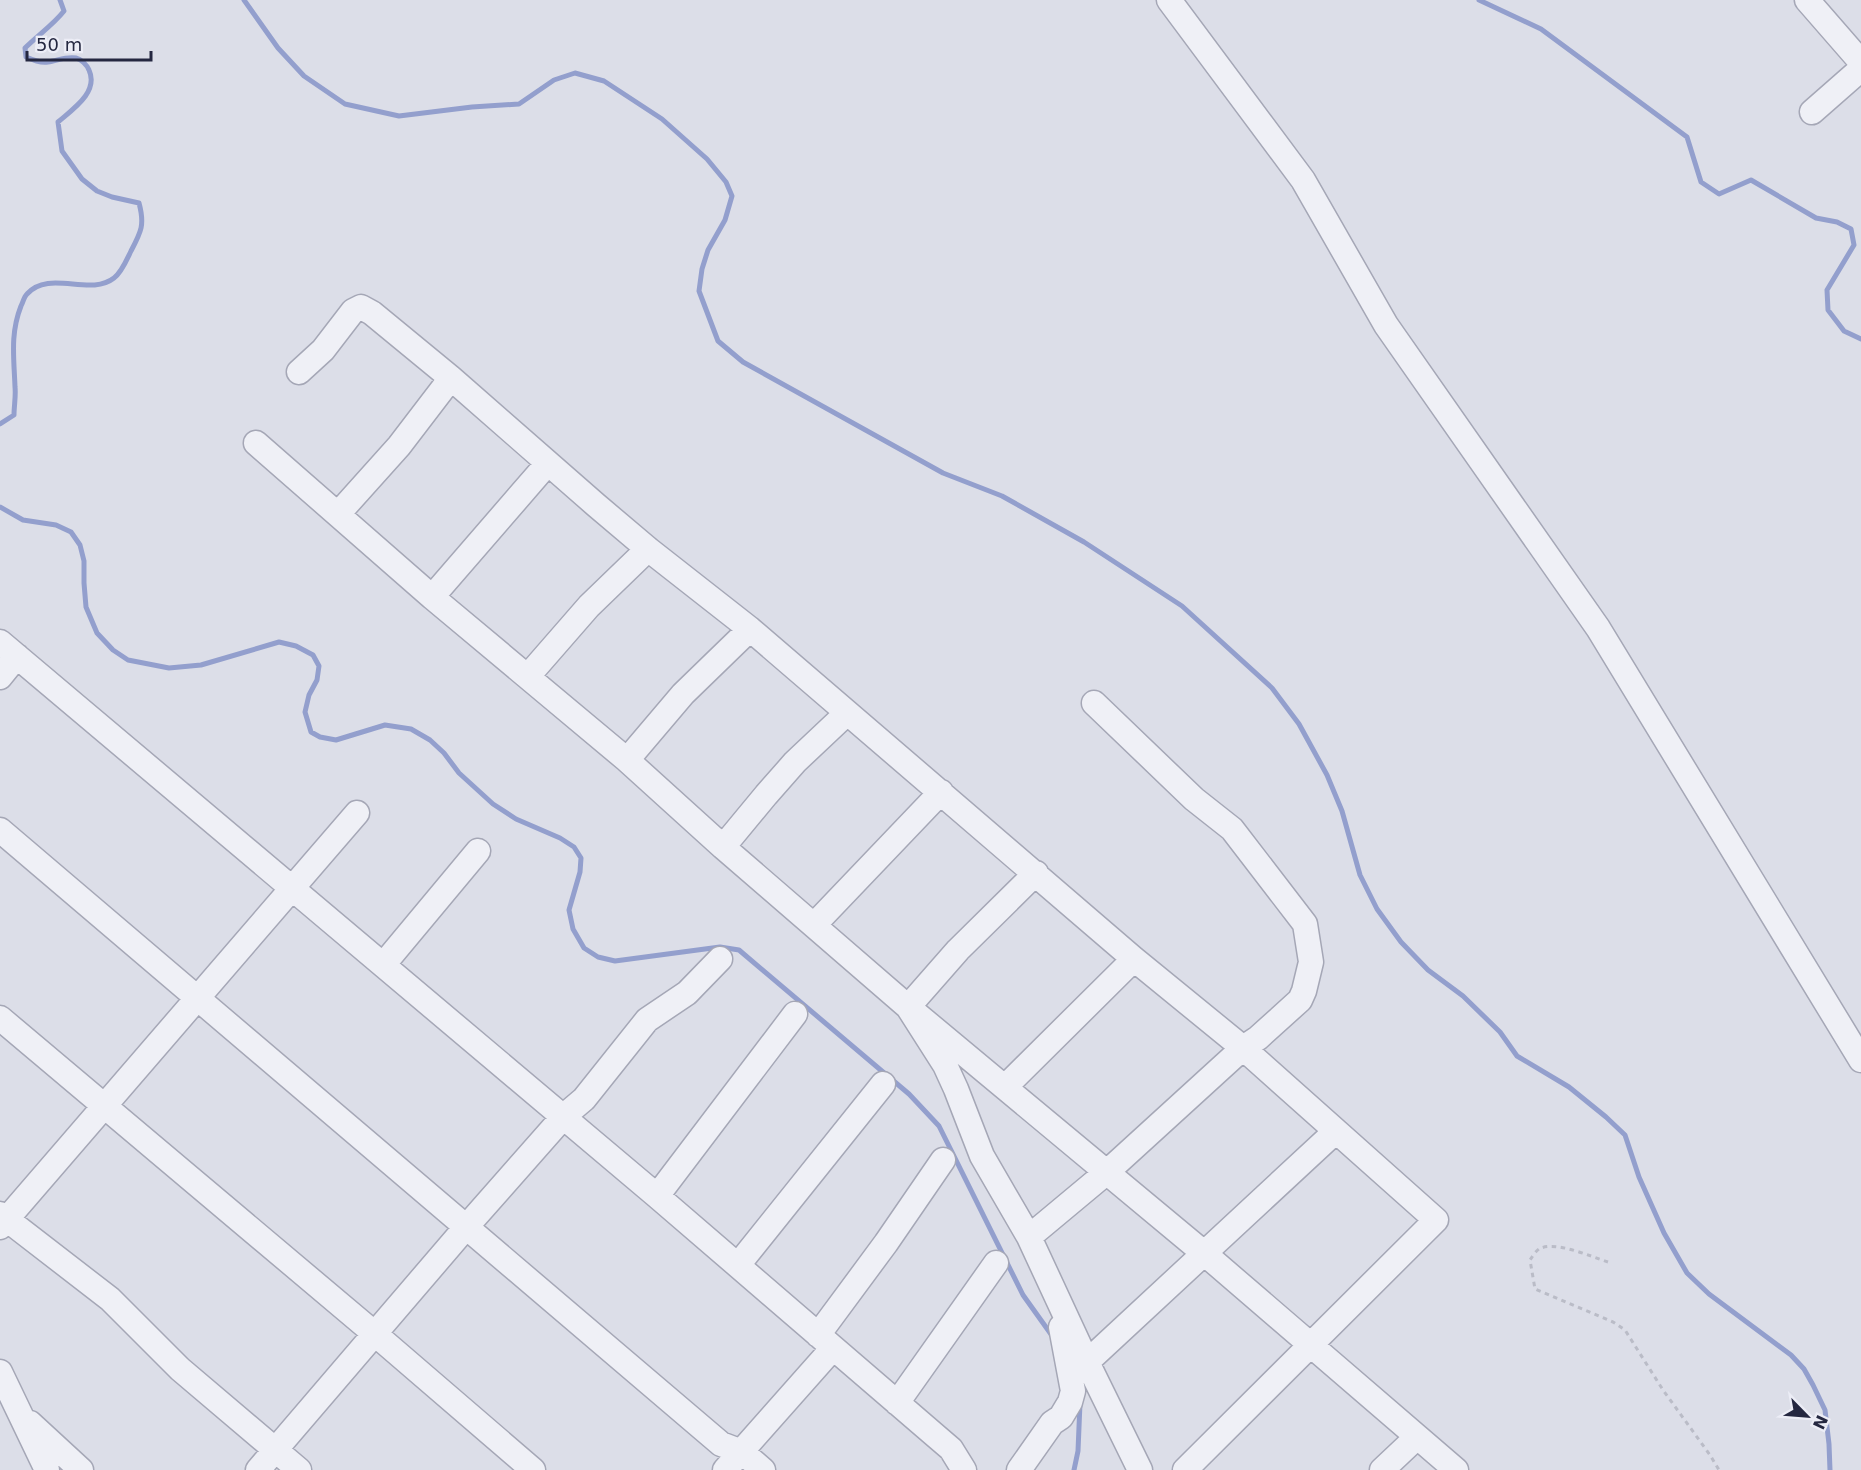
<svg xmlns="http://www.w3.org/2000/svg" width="1861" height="1470" viewBox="0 0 1861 1470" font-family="'DejaVu Sans',sans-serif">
  <rect width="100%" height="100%" fill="#dcdee8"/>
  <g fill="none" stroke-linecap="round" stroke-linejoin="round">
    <path stroke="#939fcd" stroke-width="5" d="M 244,0 L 278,48 L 304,76 L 345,104 L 399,116 L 472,107 L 519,104 L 554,80 L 575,73 L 604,81 L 662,119 L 707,159 L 726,182 L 732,196 L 725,220 L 708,250 L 702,269 L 699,291 L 718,341 L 743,362 L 943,473 L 1002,496 L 1084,542 L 1182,606 L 1272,688 L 1299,724 L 1327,775 L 1342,811 L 1360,875 L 1377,909 L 1401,942 L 1428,970 L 1463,996 L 1500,1032 L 1517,1056 L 1569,1087 L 1606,1117 L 1625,1135 L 1639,1177 L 1664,1233 L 1687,1273 L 1709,1294 L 1791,1355 L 1804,1369 L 1813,1385 L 1825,1410 L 1829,1444 L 1830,1470
      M 1479,0 L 1541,29 L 1687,137 L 1701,182 L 1719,194 L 1751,180 L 1816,218 L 1837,222 L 1851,229 L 1854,245 L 1827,290 L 1828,310 L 1844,331 L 1861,339
      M 0,424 L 14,415 C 14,406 16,396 15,387 C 14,358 10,334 21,306 C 23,302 24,297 27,294 C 49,269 90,297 114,278 C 122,272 127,259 131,251 C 141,232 145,225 139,203 L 112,197 L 97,191 L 82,179 L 62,151 L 58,122 C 73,109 99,92 89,70 C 87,65 81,59 76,58 C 66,56 57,61 48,62 C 40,63 33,60 26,57 L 25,48 C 38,35 53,25 64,11 L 60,0
      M 0,507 L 23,520 L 56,525 L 71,532 L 80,545 L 84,561 L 84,583 L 86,607 L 97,633 L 113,650 L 128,660 L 169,668 L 201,665 L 279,642 L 296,646 L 313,655 L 319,666 L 317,680 L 309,695 L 305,712 L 311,732 L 320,737 L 336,740 L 385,725 L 411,729 L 430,740 L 444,753 L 459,773 L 493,804 L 516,819 L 560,838 L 574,847 L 581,858 L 580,872 L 569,910 L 573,929 L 584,948 L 598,957 L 615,961 L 720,947 L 739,950 L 909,1094 L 939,1126 L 1023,1295 L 1053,1337
      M 1074,1470 L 1078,1451 L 1080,1403"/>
    <defs>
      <path id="minor" d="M 1169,0 L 1303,180 L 1386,325 L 1598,628 L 1861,1060
        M 1807,0 L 1861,62
        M 1812,112 L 1861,69
        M 299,372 L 323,350 L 353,311 L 361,307 L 372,313 L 451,378 L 596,505 L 648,549 L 750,629 L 1134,959 L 1243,1048 L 1436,1220 L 1185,1470
        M 256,443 L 432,597 L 627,760 L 723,847 L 908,1007 L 1205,1254 L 1456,1470
        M 338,514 L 399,446 L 451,378
        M 432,597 L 548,463
        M 0,642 L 657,1196 L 937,1437 L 951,1449 L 964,1470
        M 528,676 L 589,606 L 648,549
        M 0,677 L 17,656
        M 627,760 L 683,694 L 750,629
        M 0,830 L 721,1444 L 742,1452 L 763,1470
        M 723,847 L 766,795 L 795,762 L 847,713
        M 1036,873 L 958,950 L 908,1007 L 945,1065 L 956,1089 L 982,1156 L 1029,1237 L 1087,1362 L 1140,1470
        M 814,925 L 941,792
        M 383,965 L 478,851
        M 0,1018 L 375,1334 L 533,1470
        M 1005,1087 L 1134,959
        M 657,1196 L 795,1014
        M 0,1214 L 110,1299 L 180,1369 L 299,1470
        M 0,1227 L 357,813
        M 1029,1237 L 1107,1172 L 1243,1048 L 1258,1038 L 1300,1000 L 1304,991 L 1311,962 L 1305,924 L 1232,829 L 1194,799 L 1094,703
        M 738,1265 L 883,1084
        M 818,1335 L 886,1243 L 943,1160
        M 1087,1362 L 1336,1131
        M 0,1372 L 47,1470
        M 897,1403 L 996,1263
        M 30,1423 L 81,1470
        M 258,1470 L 467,1226 L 564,1116 L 584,1099 L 647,1020 L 687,993 L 720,959
        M 725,1470 L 833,1348
        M 1019,1470 L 1052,1423 L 1061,1417 L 1070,1402 L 1073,1391 L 1061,1327
        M 1382,1470 L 1417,1437"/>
    </defs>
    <use href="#minor" stroke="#a5a7b6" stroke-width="27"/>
    <path stroke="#babcc7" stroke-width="3" stroke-dasharray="4.5 4.5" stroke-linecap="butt" d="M 1608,1262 C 1592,1257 1555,1240 1539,1249 C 1535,1252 1532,1257 1530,1260 L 1535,1289 L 1613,1322 L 1625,1330 L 1663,1390 L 1710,1455 L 1719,1470"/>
    <use href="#minor" stroke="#eff0f6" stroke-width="24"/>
  </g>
  <g transform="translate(1807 1416) rotate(115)" stroke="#ecedf6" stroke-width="4.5" paint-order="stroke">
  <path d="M0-4.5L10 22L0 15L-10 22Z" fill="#242740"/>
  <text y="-9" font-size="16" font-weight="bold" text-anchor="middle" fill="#242740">N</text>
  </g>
  <path d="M27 51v9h124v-9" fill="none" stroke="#242740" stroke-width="3"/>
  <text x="36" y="51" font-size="18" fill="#242740" stroke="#ecedf6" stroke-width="4.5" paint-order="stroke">50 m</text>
</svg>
